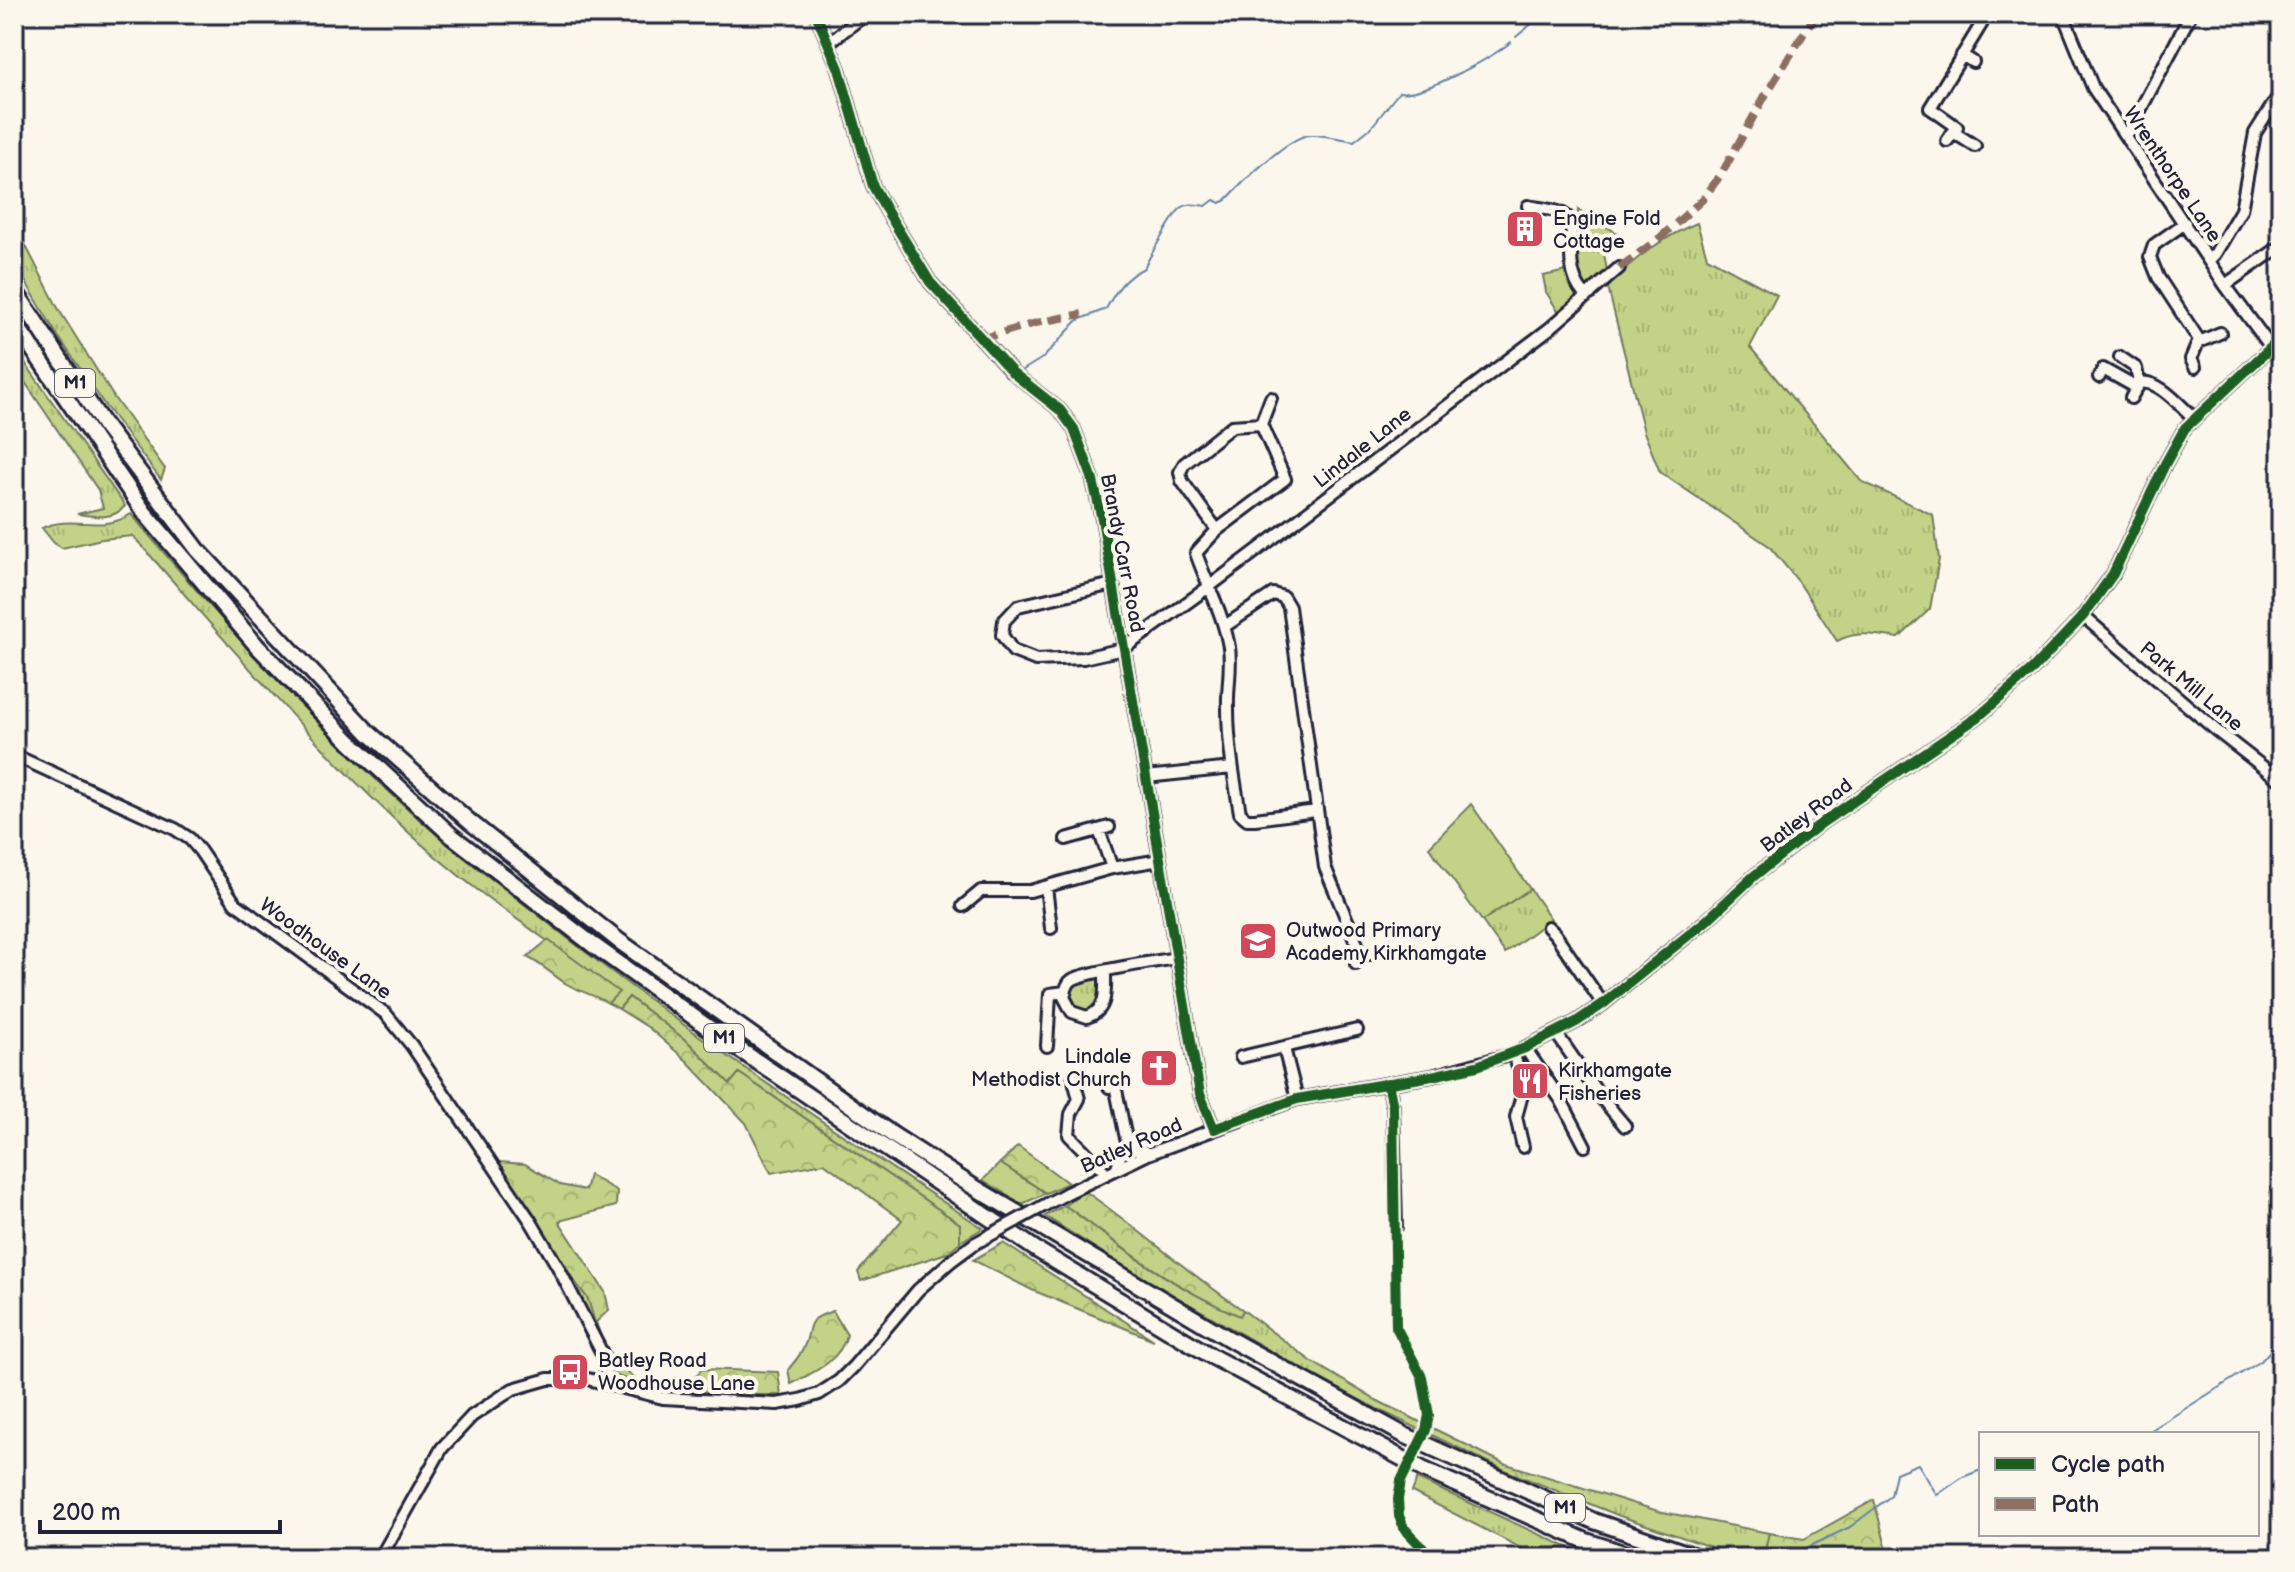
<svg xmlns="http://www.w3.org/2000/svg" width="2295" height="1572" viewBox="0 0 2295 1572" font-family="'Balsamiq Sans',sans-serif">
  <defs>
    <pattern id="grass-tufts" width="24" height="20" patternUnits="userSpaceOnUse" patternTransform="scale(2)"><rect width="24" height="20" fill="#c3d286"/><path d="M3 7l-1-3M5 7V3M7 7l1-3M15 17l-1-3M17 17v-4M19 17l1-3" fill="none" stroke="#a7b475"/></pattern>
    <pattern id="forest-crowns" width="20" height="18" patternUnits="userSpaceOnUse" patternTransform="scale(2)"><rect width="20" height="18" fill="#c3d286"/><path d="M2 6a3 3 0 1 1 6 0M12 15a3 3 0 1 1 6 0" fill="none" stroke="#a7b475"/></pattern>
  </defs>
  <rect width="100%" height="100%" fill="#fbf7ec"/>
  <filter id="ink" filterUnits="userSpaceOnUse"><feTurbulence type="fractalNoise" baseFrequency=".0125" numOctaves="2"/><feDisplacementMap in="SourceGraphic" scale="16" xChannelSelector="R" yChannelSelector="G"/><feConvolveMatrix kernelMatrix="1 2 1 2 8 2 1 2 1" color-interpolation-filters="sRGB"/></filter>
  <g filter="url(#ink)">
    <path fill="url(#grass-tufts)" stroke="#727a60" stroke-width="2" d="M 1578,210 L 1624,237 L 1603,247 L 1607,271 L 1586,288 L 1577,278 L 1574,256 Z
      M 14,223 L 59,310 L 115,399 L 165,469 L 161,480 L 106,407 L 56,333 L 15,264 Z
      M 1697,223 L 1707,257 L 1777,295 L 1750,347 L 1861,481 L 1933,515 L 1939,559 L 1930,609 L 1899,638 C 1877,635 1858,630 1837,641 L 1798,581 L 1769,546 L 1660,472 L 1644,432 L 1608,288 C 1625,263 1669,234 1697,223 Z
      M 1567,271 L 1571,283 L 1579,295 L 1558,311 L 1546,292 L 1543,276 Z
      M 14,347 L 125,506 C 112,521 95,516 77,514 L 103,508 L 98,490 L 14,366 Z
      M 131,514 C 228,629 329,742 444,841 C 471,864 501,886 529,908 C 674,1023 828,1127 983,1228 L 960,1242 L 960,1224 L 739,1073 L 730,1084 L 688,1042 L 629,997 L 619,1009 L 608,1003 L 618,992 C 547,939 471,891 406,830 C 307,739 222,636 133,536 L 102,539 L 62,548 L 54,543 L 42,528 C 73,514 101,534 131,514 Z
      M 1530,889 L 1551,919 L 1505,953 L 1482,921 Z
      M 1094,977 L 1102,981 L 1102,991 L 1096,1010 L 1080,1014 L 1068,1002 C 1070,983 1077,982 1094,977 Z
      M 1000,1163 L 1046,1193 L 1022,1204 L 983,1180 Z
      M 1065,1205 C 1120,1247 1175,1290 1240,1315 L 1243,1310 L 1311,1361 L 1374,1399 L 1503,1463 L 1658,1511 L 1769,1533 L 1766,1550 L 1797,1558 L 1743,1558 L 1620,1516 L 1507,1471 L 1377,1409 L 1307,1372 L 1125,1267 L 1045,1216 Z
      M 562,1264 L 588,1299 L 606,1351 L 640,1384 L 614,1375 L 606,1351 Z
      M 1417,1479 L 1587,1556 L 1593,1558 L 1540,1558 L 1412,1492 Z"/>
    <path fill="url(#forest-crowns)" stroke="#727a60" stroke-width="2" d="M 548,940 L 619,992 L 608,1003 C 594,995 578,991 565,983 C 552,974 541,964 527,957 Z
      M 629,997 L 688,1042 L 730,1084 L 739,1073 L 960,1224 L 960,1242 L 947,1253 L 861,1281 L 858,1272 L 902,1220 L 824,1163 L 771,1173 L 746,1123 L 686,1060 L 649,1028 L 619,1009 Z
      M 1018,1146 L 1068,1183 L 1046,1193 L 1000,1163 Z
      M 499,1162 L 525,1164 L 560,1185 L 585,1190 L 589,1175 L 617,1191 L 616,1206 L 559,1221 L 605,1292 L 609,1310 L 595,1323 L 588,1299 L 562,1264 Z
      M 1085,1191 C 1139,1229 1188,1273 1243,1310 L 1240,1316 C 1175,1289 1121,1247 1065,1205 Z
      M 1003,1243 L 1154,1340 L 1032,1290 L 973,1260 Z
      M 833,1311 L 847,1335 C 839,1362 814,1372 791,1384 L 788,1370 C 793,1363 800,1356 803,1349 C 815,1325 800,1322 833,1311 Z
      M 702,1369 L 778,1372 L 781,1395 L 744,1395 L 673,1389 L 690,1382 Z
      M 1874,1500 L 1889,1558 L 1797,1558 L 1765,1550 L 1769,1533 L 1804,1539 Z"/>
    <path fill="#c3d286" stroke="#727a60" stroke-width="2" d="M 1471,804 L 1530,889 L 1482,921 L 1429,847 Z"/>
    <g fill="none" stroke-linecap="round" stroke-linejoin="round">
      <path stroke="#6683a7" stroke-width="2" d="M 1516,37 L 1543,14
        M 1370,129 L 1399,92 C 1423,97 1492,57 1511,42
        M 1023,370 L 1044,357 L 1078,320 L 1106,309 C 1116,290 1125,277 1144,268 C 1149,258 1174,214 1181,208 C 1189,202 1197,205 1206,206 L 1214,200 L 1220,203 L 1225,201 C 1240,185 1288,136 1310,135 C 1323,134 1340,139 1354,141 L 1368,130
        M 2145,1434 L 2261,1361 L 2281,1339
        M 1802,1550 L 1850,1527 L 1891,1496 L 1896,1473 L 1918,1464 L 1937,1495 L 1963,1477 L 1981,1470"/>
      <defs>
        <path id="minor" d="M 816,14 L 839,69 L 873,186 L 885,208 L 930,282 L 1013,373 L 1060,410 L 1074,429 L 1092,477 L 1102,519 L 1200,1094 L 1214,1129
          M 2063,14 L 2093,88 L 2225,285 L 2270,346
          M 828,43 L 866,14
          M 1962,55 L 1973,62
          M 1953,132 L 1975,146
          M 2127,135 L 2191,14
          M 1947,141 L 1957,127 L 1930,108 L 1982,23 L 1968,14
          M 1528,206 C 1542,209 1565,209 1572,223 C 1571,247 1567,276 1584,294 L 1590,294
          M 2185,223 L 2154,245 L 2150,257 L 2158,277 L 2199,340 L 2191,359 L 2195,367
          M 2209,260 L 2215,254 L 2241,210 L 2255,133 L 2281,92
          M 2225,285 L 2281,246
          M 2199,342 L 2220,333
          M 2120,357 L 2136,368 L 2139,383
          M 2099,377 L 2103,369 L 2137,388
          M 2131,398 L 2139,383 C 2159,379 2180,406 2194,418
          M 1261,424 L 1271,398
          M 1217,530 L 1182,481 L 1180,472 L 1184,464 L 1232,426 L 1261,424 L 1285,479 L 1217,530 L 1196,553 C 1207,585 1223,613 1229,647 C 1232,668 1227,687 1228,708 C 1228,744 1234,778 1240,813 L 1247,819 L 1255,819 L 1316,811
          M 1113,584 L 1018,606 L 1004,621 L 1002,635 L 1013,651 L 1036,660 L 1083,658 L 1123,649 L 1210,586 L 1549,329 L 1619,268
          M 2083,616 L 2217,731 L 2281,781
          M 1225,626 L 1273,594 L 1283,597 L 1289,607 L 1325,867 L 1361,954
          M 14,755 L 175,829 L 190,839 L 200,851 L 235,903 L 386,1014 L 412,1046 L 530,1220 L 558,1267 L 603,1355 L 606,1366 L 605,1381
          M 1146,777 L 1232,768
          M 1099,830 L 1112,868
          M 1066,839 L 1109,827
          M 1046,887 L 1051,928
          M 963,906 L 981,891 L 1030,891 L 1112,868 L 1160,860
          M 1548,927 L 1555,934 L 1603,1004
          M 1356,964 L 1361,954 L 1374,954
          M 1105,972 C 1105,991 1108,1010 1087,1017 L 1072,1012 L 1064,997 C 1066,991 1066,984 1072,980 C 1085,972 1158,961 1177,958
          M 1556,1033 L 1599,1095 L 1625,1126
          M 1047,1046 L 1050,994 L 1065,992
          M 1284,1048 L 1297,1099
          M 1525,1048 L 1561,1100 L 1585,1146
          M 1513,1054 L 1521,1075 L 1522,1095 L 1516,1117 L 1523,1147
          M 1241,1057 L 1357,1030
          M 1073,1077 L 1079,1099 L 1071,1114 L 1069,1135 L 1106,1173
          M 1388,1083 L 1393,1107 L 1396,1227
          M 1109,1087 L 1115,1085 L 1128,1148
          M 1117,1168 L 1120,1156 L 1128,1148 L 1142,1150 L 1148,1154
          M 1067,1193 L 1148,1154 L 1297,1099 L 1432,1076 L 1513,1054 L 1576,1022 L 1603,1004 L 1706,921 L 1754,876 L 1823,822 L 1978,717 L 2033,669 L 2083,616 L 2113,574 L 2165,464 L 2185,428 L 2281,338
          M 380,1558 L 442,1448 L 472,1416 L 513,1389 L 548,1379 L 588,1379 L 663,1398 L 777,1404 L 800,1400 L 819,1394 L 839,1381 L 854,1366 L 918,1290 L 951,1261"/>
        <path id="highway" d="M 14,289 L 103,424 L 198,550 L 369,733 L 470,822 L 619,941 L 893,1135 L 969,1184 L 1231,1340 L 1404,1435 L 1594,1521 L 1701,1558
          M 14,322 L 144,512 L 257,646 L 350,742 L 452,836 L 593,945 L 734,1046 L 1037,1250 L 1213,1357 L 1424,1470 L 1586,1541 L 1638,1558"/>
      </defs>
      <use href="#minor" stroke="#22223b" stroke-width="16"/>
      <use href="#highway" stroke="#22223b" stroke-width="20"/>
      <use href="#minor" stroke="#fbf7ec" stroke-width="10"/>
      <use href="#highway" stroke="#fbf7ec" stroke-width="14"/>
      <defs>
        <path id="minor-bridge" d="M 951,1261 L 974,1244 L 1067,1193"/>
      </defs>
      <use href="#minor-bridge" stroke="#22223b" stroke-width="16" stroke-linecap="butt"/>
      <use href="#minor-bridge" stroke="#fbf7ec" stroke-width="10"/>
      <path stroke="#8d6e63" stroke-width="8" stroke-dasharray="16 8" stroke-linecap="butt" d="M 1619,268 L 1661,237 L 1703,199 L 1722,173 L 1766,94 L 1816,14
        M 980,339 L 1036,323 L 1082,314"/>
      <defs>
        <path id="cycleway" d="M 816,14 L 839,69 L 873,186 L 885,208 L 930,282 L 1013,373 L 1060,410 L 1074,429 L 1092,477 L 1102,519 L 1200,1094 L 1214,1129 L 1297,1099 L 1432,1076 L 1477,1066 L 1525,1048 L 1576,1022 L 1603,1004 L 1706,921 L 1754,876 L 1823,822 L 1978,717 L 2033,669 L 2083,616 L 2113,574 L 2165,464 L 2185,428 L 2281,338
          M 1388,1083 L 1393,1107 L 1396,1327 L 1422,1377 L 1429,1415 L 1426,1430 L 1401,1481 L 1398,1499 L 1399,1516 L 1404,1528 L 1432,1558"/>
      </defs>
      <use href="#cycleway" stroke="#fbf7ec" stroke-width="15"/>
      <use href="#cycleway" stroke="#1b5e20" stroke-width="10"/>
    </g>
  </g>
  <defs>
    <symbol id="building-square" viewBox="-11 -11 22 22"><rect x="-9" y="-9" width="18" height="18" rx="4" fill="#d1495b" stroke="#fbf7ec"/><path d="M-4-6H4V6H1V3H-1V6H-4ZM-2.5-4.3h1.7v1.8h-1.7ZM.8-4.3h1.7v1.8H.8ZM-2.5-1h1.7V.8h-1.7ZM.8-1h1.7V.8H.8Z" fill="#fff"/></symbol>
    <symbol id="school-square" viewBox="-11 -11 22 22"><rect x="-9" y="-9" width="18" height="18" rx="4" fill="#d1495b" stroke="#fbf7ec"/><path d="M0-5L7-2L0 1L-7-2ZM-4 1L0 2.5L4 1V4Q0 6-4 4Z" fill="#fff"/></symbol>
    <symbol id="church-square" viewBox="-11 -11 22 22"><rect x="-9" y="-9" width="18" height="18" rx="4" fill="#d1495b" stroke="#fbf7ec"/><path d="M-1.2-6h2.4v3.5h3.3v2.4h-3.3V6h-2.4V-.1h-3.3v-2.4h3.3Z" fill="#fff"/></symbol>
    <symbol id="restaurant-square" viewBox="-11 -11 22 22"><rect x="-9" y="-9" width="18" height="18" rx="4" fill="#d1495b" stroke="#fbf7ec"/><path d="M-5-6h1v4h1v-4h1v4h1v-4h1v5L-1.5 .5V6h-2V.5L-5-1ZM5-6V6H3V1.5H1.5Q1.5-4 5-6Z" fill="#fff"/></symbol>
    <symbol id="bus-square" viewBox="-11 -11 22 22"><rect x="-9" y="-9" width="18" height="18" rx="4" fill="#d1495b" stroke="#fbf7ec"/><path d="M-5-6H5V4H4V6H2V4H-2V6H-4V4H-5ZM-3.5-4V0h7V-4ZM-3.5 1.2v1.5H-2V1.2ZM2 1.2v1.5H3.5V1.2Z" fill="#fff"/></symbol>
  </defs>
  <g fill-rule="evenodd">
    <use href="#building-square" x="1503" y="207" width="44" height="44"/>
    <use href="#school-square" x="1236" y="919" width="44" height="44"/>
    <use href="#church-square" x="1137" y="1046" width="44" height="44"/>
    <use href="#restaurant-square" x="1508" y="1059" width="44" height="44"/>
    <use href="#bus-square" x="548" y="1350" width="44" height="44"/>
  </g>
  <g text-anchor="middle" stroke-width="8" stroke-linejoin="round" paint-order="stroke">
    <g fill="#fbf7ec" stroke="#636270" stroke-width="2">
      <rect x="55" y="369" width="40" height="28" rx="6"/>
      <rect x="704" y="1024" width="40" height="28" rx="6"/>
      <rect x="1545" y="1494" width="40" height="28" rx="6"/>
    </g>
    <g font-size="18" font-weight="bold" fill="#22223b">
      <text x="75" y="389">M1</text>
      <text x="724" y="1044">M1</text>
      <text x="1565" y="1514">M1</text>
    </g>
    <g font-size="20" fill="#22223b" stroke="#fbf7ec">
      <text transform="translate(2173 174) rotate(56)" y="7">Wrenthorpe Lane</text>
      <text transform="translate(1362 447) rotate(-38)" y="7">Lindale Lane</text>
      <text transform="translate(1123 553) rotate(79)" y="7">Brandy Carr Road</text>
      <text transform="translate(2192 686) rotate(40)" y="7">Park Mill Lane</text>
      <text transform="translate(1806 815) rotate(-37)" y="7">Batley Road</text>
      <text transform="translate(326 948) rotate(36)" y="7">Woodhouse Lane</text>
      <text transform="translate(1131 1145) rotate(-24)" y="7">Batley Road</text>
    </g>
    <g font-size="20" fill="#22223b" stroke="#fbf7ec" text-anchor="start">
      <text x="1553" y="225">Engine Fold<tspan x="1553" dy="23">Cottage</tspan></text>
      <text x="1286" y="937">Outwood Primary<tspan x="1286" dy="23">Academy Kirkhamgate</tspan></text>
      <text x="1131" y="1063" text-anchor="end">Lindale<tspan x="1131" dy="23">Methodist Church</tspan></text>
      <text x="1558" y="1077">Kirkhamgate<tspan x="1558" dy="23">Fisheries</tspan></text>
      <text x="598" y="1367">Batley Road<tspan x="598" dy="23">Woodhouse Lane</tspan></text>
    </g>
  </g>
  <rect width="2295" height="1572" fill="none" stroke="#fbf7ec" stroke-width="48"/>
  <rect x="24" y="24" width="2247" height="1524" fill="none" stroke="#22223b" stroke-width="3" filter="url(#ink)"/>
  <rect x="1979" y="1432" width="280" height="104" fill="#fbf7ec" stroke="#a4a2a5" stroke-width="2"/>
  <rect x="1995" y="1458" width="40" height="12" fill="#1b5e20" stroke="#a4a2a5" stroke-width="2"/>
  <text x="2051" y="1472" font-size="24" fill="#22223b">Cycle path</text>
  <rect x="1995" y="1498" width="40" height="12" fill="#8d6e63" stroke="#a4a2a5" stroke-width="2"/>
  <text x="2051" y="1512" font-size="24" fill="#22223b">Path</text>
  <path d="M40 1520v12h240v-12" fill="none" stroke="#22223b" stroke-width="4"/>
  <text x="52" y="1520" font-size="24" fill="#22223b" stroke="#fbf7ec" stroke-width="6" paint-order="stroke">200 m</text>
</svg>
